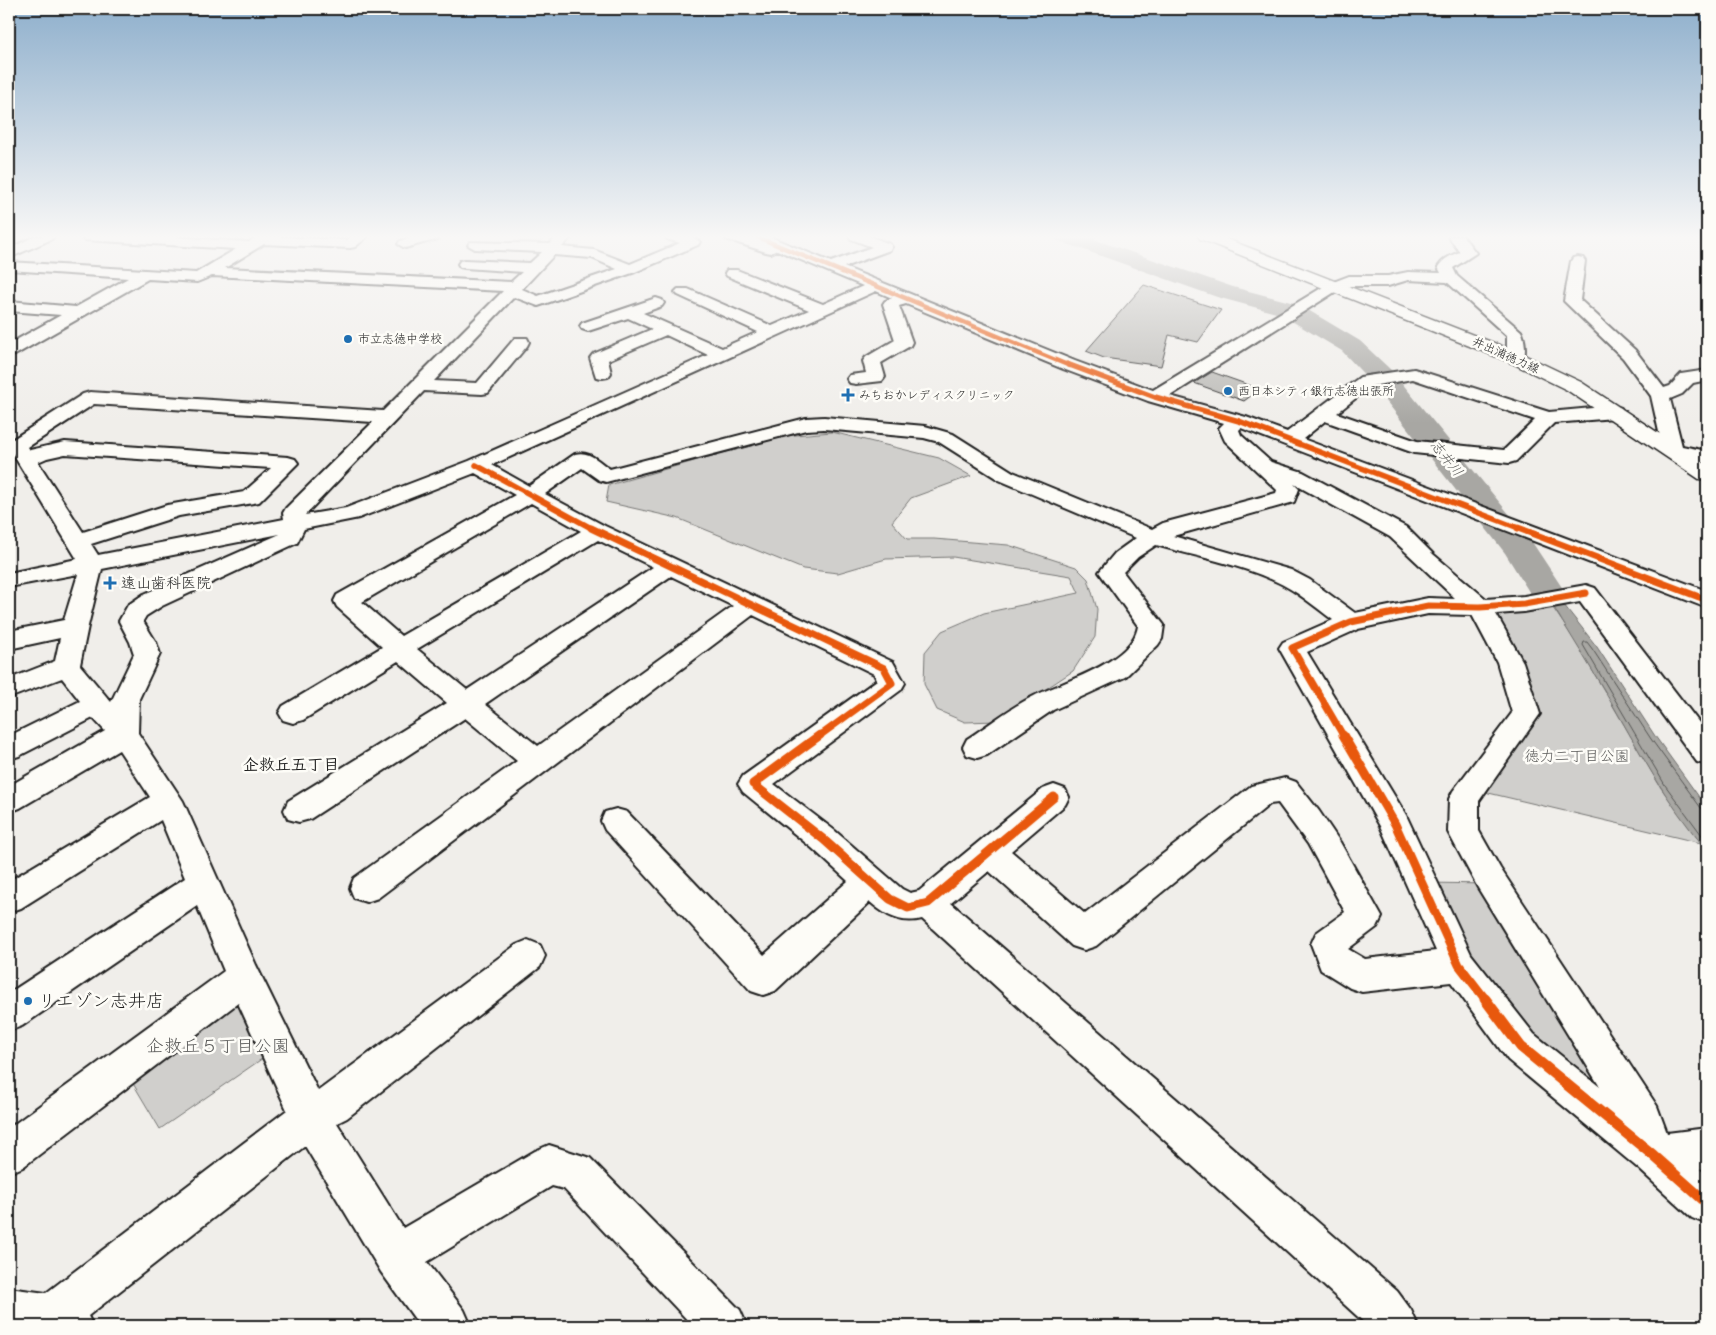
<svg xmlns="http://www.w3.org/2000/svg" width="1716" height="1335" viewBox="0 0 1716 1335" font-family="'Gochi Hand','Klee One',sans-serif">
  <rect width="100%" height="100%" fill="#f0eeea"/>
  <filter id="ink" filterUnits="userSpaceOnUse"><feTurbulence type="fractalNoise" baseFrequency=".02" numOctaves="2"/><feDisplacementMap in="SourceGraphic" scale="10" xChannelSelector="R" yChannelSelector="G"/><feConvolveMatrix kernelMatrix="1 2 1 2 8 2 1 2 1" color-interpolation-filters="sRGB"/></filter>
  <g filter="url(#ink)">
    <path fill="#d0cfcc" stroke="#767674" d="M 832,432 L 939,458 L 971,476 L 911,498 L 892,522 L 907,539 L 934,539 L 1008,545 L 1076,567 L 1088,579 L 1097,609 L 1095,637 L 1073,671 L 997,721 L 965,722 L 937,710 L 924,684 L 925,652 L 942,631 L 984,613 L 1079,593 L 1071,576 L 953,557 L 886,559 L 838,573 L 803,569 L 677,518 L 606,502 L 609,485 L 783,436 Z
      M 1551,605 L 1574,639 L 1661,788 L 1701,843 L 1480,791 L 1531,723 L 1488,611 Z
      M 1429,883 L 1486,884 L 1634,1120 L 1527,1044 L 1468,967 Z
      M 233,991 L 269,1054 L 160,1129 L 125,1070 Z"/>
    <path fill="#a8a7a3" stroke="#706f6d" d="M 1520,549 L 1597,647 L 1655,736 L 1707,808 L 1707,850 C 1666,803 1637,747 1606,693 C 1577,645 1547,598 1520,549 Z"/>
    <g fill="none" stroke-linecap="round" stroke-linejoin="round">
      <path stroke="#545452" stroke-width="1" d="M 1707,810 L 1701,808 L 1651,739 L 1593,650 L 1587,642 L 1584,642 L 1583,645 L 1665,785 L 1707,842"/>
      <path fill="#a8a7a3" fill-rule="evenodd" d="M 1053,236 L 1084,236 L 1233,287 L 1298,304 L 1360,341 L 1392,371 L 1532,542 L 1567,595 L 1562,603 L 1549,607 L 1536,603 L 1505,553 L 1372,383 L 1342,351 L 1280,314 L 1217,297 L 1056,240 Z"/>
    </g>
    <path fill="#bbbab6" stroke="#1c1c1c" d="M 1144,285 L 1221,310 L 1198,342 L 1169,335 L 1161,366 L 1104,358 L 1086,351 Z
      M 1212,372 L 1260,389 L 1244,401 L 1194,383 Z"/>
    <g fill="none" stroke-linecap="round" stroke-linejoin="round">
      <defs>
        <path id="minor" d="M 35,236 L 54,236 L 52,239 L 9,258 L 9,249 Z
          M 78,236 L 159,236 L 249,242 L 258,236 L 347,240 L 352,236 L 368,236 L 355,247 L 350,248 L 264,244 L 225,268 L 511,282 L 522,272 L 465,268 L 460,267 L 458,264 L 460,261 L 465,260 L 530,263 L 542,252 L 475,249 L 468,245 L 470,242 L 550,244 L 557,236 L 572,236 L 562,247 L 594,250 L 630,264 L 680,243 L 667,239 L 665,236 C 676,236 692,233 700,242 L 698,245 L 635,272 L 544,304 L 538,306 L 514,297 L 434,381 L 477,383 L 515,338 L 527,338 L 529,342 L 527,346 L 488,393 L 482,394 L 424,391 L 305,515 L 346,508 L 469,461 L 708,355 L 666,335 L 608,360 L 611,373 L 608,377 L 602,378 L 596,377 L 590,358 L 593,354 L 652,329 L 628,318 L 588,331 L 582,329 L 580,326 L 582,323 L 656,298 L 662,300 L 664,303 L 662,306 L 643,313 L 722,348 L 758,332 L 678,295 L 675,292 L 678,289 L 688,289 L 772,326 L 809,310 L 727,276 L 725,273 L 727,270 L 737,270 L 823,304 L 863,286 L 777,250 L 771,253 L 766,252 L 726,239 L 724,236 L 768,236 L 831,262 L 872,247 L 851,239 L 849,236 L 869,236 L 890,244 L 892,247 L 890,250 L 844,267 L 1075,361 L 1153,390 L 1328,284 L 1349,276 L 1388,276 L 1408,272 L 1441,273 L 1438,267 C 1443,259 1451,255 1460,252 L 1448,236 L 1463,236 L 1476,253 L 1453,268 L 1457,276 L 1521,331 C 1525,338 1527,355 1522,362 L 1516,363 L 1510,362 L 1507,358 L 1507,336 L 1447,282 L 1408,280 L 1388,286 L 1351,286 L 1338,290 L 1170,396 L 1246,417 L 1287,432 L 1360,377 L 1414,369 L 1549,412 L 1614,406 L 1621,408 L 1623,412 L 1621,416 L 1614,418 L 1554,423 L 1516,461 L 1509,463 L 1414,453 L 1325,421 L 1303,439 L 1707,591 L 1707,608 L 1241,428 L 1239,430 L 1241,435 L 1271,462 L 1303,472 L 1406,527 L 1433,554 L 1486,599 L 1524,596 L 1586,585 L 1595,588 L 1707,733 L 1707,765 L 1697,762 L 1580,602 L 1524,612 L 1496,614 L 1523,662 L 1540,714 L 1479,801 L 1479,831 L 1500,868 L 1657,1106 L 1667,1133 L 1707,1128 L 1707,1168 L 1700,1169 L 1707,1176 L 1707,1224 L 1692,1218 L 1639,1169 L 1508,1060 L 1451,982 L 1362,992 L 1350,988 L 1321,970 L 1311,944 L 1316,933 L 1345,912 L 1308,844 L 1278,803 L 1270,804 L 1096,946 L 1084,950 L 1072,946 L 989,871 L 951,903 L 1397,1291 L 1411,1310 L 1418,1326 L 1368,1326 L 922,919 C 901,924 886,916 870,902 L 775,991 L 763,995 L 751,991 L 605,830 L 601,821 L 605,812 L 616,809 L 627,812 L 764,955 L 848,881 L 812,848 L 743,792 L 738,784 L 743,776 L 877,680 L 874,674 L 753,615 L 378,898 L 366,902 L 354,898 L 350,888 L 354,878 L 517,761 L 465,718 L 310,819 L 299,822 L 288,819 L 284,810 L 288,801 L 447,703 L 398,661 L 303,720 L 293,723 L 283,720 L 279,713 L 283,706 L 382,647 L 337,607 L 334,601 L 337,595 L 515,495 L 475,473 L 359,518 L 304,529 L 297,543 L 162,606 L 146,616 L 143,621 L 156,642 L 160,654 L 139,699 L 138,733 L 183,801 L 256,965 L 318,1091 L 516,945 L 528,940 L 540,945 L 545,956 L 540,967 L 347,1118 L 337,1123 L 403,1228 L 535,1151 L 549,1145 L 590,1158 L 740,1310 L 747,1326 L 693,1326 L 564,1189 L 552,1186 L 427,1262 L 464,1310 L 471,1326 L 420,1326 L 381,1272 L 305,1146 L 88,1316 L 93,1326 L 9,1326 L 9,1288 L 46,1293 L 287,1110 L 238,1003 L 23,1167 L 9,1173 L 9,1128 L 224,971 L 197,906 L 22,1026 L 9,1031 L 9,993 L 185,878 L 161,820 L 21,908 L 9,912 L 9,881 L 150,797 L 119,750 L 20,808 L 9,812 L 9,786 L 105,731 L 93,718 L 19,756 L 9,759 L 9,736 L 80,701 L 62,678 L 9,698 L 9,679 L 55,661 L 60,638 L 9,649 L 9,631 L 64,620 L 78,574 L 9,587 L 9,573 L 77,559 L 11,451 L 9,451 L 9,439 L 13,439 L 83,394 L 90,392 L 383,411 L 503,291 L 212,276 L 197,282 L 148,279 L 15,355 L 9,356 L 9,344 L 61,315 L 9,311 L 9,301 L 76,307 L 128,278 L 9,270 L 9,262 L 196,273 L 236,249 L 85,240 ZM 554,255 L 592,258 L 617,269 L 538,296 L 522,289 ZM 876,291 L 892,298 L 885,301 L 883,304 L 895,340 L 866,357 L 863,361 L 866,373 L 850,375 L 847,379 L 850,383 L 856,384 L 882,381 L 885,377 L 881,363 L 910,346 L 912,342 L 899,306 L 906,304 L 1063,369 L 1148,401 L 1224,423 L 1219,428 L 1225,441 L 1277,490 L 1276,493 L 1163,523 L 1152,529 L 1013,472 L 953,434 L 925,426 L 824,417 L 806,418 L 610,469 C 598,461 589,450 575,454 L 529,486 L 492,465 ZM 1413,379 L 1535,420 L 1504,450 L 1417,441 L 1337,413 L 1371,386 ZM 94,404 L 373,422 L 286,508 L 283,513 L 284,519 L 98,555 L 91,544 L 179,516 L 259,502 L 298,463 L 295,459 L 288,457 L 65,442 L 30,450 L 28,447 ZM 824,429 L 924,438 L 939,442 L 999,480 L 1136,538 L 1115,553 L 1099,572 L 1138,626 C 1132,663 1064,681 1034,696 C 1011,707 989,725 967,739 L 963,747 L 967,755 L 977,758 L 987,755 L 1053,710 L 1125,677 L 1158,645 L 1162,639 L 1164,625 L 1123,572 L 1138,557 L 1156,545 C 1194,556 1239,564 1275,581 C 1296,590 1314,606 1333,620 L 1283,642 L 1279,648 L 1381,828 L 1436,951 L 1365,959 L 1348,949 L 1377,927 L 1382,917 L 1340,842 L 1319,811 L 1296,782 L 1285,778 L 1251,786 L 1085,914 L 1011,851 L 1065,805 L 1069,797 L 1065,789 L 1054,785 L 1043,789 L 919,891 L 910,893 L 902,889 L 834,830 L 774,784 L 901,690 L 905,683 L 893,662 L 605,526 L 545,494 L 582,468 L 599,480 L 606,482 L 806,430 ZM 65,454 L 271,468 L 244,492 L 167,505 L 83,532 L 38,462 L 47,458 ZM 1294,484 L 1390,537 L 1456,599 L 1428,598 L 1355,613 L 1310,580 L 1291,570 L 1173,536 L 1294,502 L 1299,489 ZM 531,503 L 581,531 L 401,636 L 362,602 ZM 280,534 L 144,594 L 128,605 L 119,621 L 130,642 L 134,654 L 111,702 L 80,665 L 88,626 L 102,569 ZM 598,540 L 653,567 L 467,690 L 417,649 ZM 671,576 L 733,606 L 538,746 L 485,704 ZM 1428,614 L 1472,615 L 1497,662 L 1512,713 L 1453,791 L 1449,799 L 1448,832 L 1478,888 L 1600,1087 L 1534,1034 L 1471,954 L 1406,815 L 1307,652 L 1358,629 Z
          M 417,236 L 440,236 L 438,239 L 405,248 L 398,244 L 400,241 Z
          M 1578,257 L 1583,258 L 1585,261 L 1580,300 L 1635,350 L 1664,388 L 1670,386 L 1681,374 L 1707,370 L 1707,380 L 1693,383 L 1682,394 L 1670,399 L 1682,446 L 1707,451 L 1707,463 L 1666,454 L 1663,450 L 1651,396 L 1623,358 L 1564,301 L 1571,261 L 1573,258 Z"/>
        <path id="major" d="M 1198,236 L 1219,236 L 1522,354 L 1581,382 L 1707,465 L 1707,480 L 1699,479 L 1567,390 L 1510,362 L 1200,239 Z"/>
      </defs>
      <use href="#minor" stroke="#1c1c1c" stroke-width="4"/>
      <use href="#major" stroke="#1c1c1c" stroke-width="3"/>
      <use href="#minor" fill="#fdfcf7" fill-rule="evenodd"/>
      <use href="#major" fill="#fdfcf7" fill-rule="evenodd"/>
      <defs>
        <path id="cycleway-far4" d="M 755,236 L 1070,366"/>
        <path id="cycleway-far3" d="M 1067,364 L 1155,397 L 1239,421 L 1521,529
          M 476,465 L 593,529"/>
        <path id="cycleway-far2" d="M 591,528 L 884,668 L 892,683 L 818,737
          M 1518,528 L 1707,600
          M 1344,737 L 1292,648 L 1351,622 L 1428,606 L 1480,607 L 1524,604 L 1586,593"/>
        <path id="cycleway-far1" d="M 820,735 L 753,784 L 823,839 L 890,899 L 908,908 L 928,903 L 1054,797
          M 1343,735 L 1395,824 L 1459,965 L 1486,1000"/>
        <path id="cycleway" d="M 1485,999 L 1521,1047 L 1653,1155 L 1707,1203"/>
      </defs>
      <use href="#cycleway-far4" stroke="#fdfcf7" stroke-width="6"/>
      <use href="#cycleway-far3" stroke="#fdfcf7" stroke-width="8"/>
      <use href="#cycleway-far2" stroke="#fdfcf7" stroke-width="10"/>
      <use href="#cycleway-far1" stroke="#fdfcf7" stroke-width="12"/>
      <use href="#cycleway" stroke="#fdfcf7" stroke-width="14"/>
      <use href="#cycleway-far4" stroke="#e8590c" stroke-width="4.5"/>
      <use href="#cycleway-far3" stroke="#e8590c" stroke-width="5.5"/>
      <use href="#cycleway-far2" stroke="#e8590c" stroke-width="7"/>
      <use href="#cycleway-far1" stroke="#e8590c" stroke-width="9"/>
      <use href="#cycleway" stroke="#e8590c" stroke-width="11"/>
    </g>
  </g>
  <linearGradient id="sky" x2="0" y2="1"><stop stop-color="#8eafcc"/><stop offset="0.56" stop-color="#f8f7f6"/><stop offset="1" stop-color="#f8f7f6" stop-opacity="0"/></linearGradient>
  <rect width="1716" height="423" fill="url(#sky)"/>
  <g fill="#1f6fb2" stroke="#fdfcf7" stroke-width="2">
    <circle cx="348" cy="339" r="5"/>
    <circle cx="1228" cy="391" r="5"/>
    <path d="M845.5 387.5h5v5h5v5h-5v5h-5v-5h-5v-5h5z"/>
    <path d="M107.5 575.5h5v5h5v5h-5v5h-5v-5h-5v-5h5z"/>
    <circle cx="28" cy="1001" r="5"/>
  </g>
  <g text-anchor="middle" stroke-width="5" stroke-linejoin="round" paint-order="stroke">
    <g font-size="12" fill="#1c1c1c" stroke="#fdfcf7" text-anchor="start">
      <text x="358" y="343">市立志徳中学校</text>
      <text x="1238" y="395">西日本シティ銀行志徳出張所</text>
      <text x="859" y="399">みちおかレディスクリニック</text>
    </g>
    <g font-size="12" fill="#1c1c1c" stroke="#fdfcf7">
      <text transform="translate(1506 355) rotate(24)" y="4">井出浦徳力線</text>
    </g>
    <g font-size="14" font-style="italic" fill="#5b5b59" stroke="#fdfcf7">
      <text transform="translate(1447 458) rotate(51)" y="5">志井川</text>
    </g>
    <g font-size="15" fill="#1c1c1c" stroke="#fdfcf7" text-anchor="start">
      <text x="121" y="588">遠山歯科医院</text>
    </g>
    <g font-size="15" fill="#5b5b5a" stroke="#fdfcf7">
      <text x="1577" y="761">徳力二丁目公園</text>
    </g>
    <g font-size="16" font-weight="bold" fill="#1c1c1c" stroke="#fdfcf7">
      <text x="291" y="770">企救丘五丁目</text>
    </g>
    <g font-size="18" fill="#1c1c1c" stroke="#fdfcf7" text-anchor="start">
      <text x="38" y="1007">リエゾン志井店</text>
    </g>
    <g font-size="18" fill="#5b5b5a" stroke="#fdfcf7">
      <text x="218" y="1052">企救丘５丁目公園</text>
    </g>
  </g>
  <rect width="1716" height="1335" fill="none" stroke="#fdfcf7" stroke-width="30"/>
  <rect x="15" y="15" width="1686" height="1305" fill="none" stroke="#1c1c1c" stroke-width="2" filter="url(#ink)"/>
</svg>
